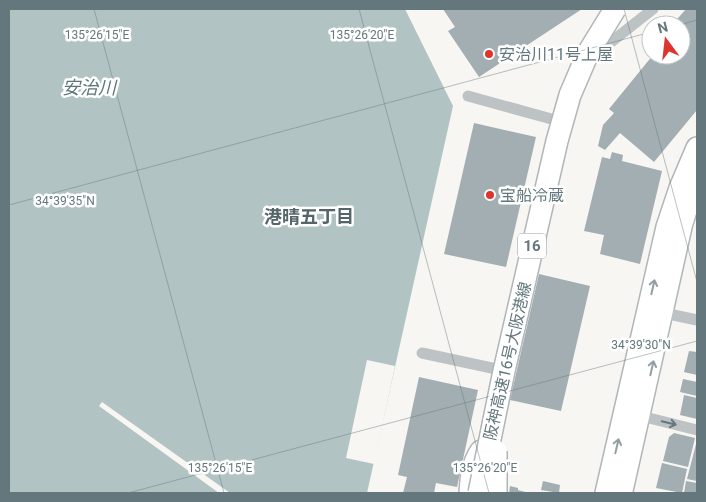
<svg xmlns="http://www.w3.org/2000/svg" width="706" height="502" viewBox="0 0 706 502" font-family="Roboto,'Noto Sans JP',sans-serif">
  <rect width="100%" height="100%" fill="#f7f6f3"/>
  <path fill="#b2c3c4" d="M 9,9 L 405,9 L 453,106 L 367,493 L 9,493 Z"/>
  <path fill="#f7f6f3" d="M 367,360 L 395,366 L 374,464 L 346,458 Z
    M 102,402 L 230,493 L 219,493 L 99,406 Z"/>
  <path fill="#a2aeb1" d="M 443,9 L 582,9 L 479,77 L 448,31 L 455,27 Z
    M 686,9 L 697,9 L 697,110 L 654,162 L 620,133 L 605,150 L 598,146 L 603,125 L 614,113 L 609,109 L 653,55 L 681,55 L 681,25 L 672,25 Z
    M 474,123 L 536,137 L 506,267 L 444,254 Z
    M 612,152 L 623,155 L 622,161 L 662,171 L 640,264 L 600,254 L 604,235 L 584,231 L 602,157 L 610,159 Z
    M 539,274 L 590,286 L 561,411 L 510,400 Z
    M 689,351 L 697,352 L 697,375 L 684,372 Z
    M 419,377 L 478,390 L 457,487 L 436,483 L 434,493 L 403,493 L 407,477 L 398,475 Z
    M 683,379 L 697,382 L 697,396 L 680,392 Z
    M 684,395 L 697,398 L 697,419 L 680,415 Z
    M 674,433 L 695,438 L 688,467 L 663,461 L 669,437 Z
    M 696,444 L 697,444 L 697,481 L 687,479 Z
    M 662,463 L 687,469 L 682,493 L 656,488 Z
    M 543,481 L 560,485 L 559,493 L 541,490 Z
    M 686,481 L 697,483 L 697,493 L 684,493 Z
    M 510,486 L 518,488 L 518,490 L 529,493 L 509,493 Z"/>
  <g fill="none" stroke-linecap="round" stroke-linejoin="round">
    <defs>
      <path id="secondary" d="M 624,493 L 684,225 L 697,184"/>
      <path id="highway" d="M 470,493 C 471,478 472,464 481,451
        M 606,493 L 667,227 L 680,188 L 697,148"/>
    </defs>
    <use href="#secondary" stroke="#aeb6b8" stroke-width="19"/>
    <use href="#highway" stroke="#b1b6b8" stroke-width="24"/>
    <path stroke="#bdc3c5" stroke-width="11" d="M 594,57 L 601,50 L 653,9
      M 468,96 L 555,120
      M 664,313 L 697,320
      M 422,353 L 501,370
      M 641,416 L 697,430"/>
    <use href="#secondary" stroke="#fff" stroke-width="16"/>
    <use href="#highway" stroke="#fff" stroke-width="21"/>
    <defs>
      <path id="highway-bridge" d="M 496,451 L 496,493
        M 479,493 L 504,371 L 557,141 L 570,95 L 588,53 L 615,9"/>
    </defs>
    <use href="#highway-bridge" stroke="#b1b6b8" stroke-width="24" stroke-linecap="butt"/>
    <use href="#highway-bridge" stroke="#fff" stroke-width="21"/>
  </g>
  <defs><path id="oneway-shaft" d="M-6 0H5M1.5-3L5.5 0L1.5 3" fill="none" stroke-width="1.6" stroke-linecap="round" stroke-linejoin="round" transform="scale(1.25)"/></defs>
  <g stroke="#92a0a4">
    <use href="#oneway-shaft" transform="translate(653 287) rotate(-77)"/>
    <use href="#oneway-shaft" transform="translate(652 368) rotate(-77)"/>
    <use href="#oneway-shaft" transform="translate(617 446) rotate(-77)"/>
  </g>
  <use stroke="#63777d" href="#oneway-shaft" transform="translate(669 423) rotate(14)"/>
  <path fill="none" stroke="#63777d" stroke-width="1" stroke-opacity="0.45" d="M 94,9 L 224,493M 359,9 L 489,493M 624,9 L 697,282M 679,25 L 697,20M 9,205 L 651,32M 128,493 L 697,341"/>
  <g fill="#dd342d" stroke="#fff" stroke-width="2">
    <circle cx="489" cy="54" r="5"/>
    <circle cx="490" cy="195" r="5"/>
  </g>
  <g text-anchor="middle" stroke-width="5" stroke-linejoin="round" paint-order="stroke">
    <rect fill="#fff" stroke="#92a0a4" stroke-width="1" x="518" y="233.5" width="28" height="25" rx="4"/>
    <g font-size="15" font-weight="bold" fill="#63777d">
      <text x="532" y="251">16</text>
    </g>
    <g font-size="16" fill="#63777d" stroke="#fff" text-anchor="start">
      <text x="499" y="60">安治川11号上屋</text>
      <text x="500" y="201">宝船冷蔵</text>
    </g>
    <g font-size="16" fill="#63777d" stroke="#fff">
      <text transform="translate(507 361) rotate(-77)" y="6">阪神高速16号大阪港線</text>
    </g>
    <g font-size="18" font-style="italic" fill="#5e7678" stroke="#fff">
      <text x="89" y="94">安治川</text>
    </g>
    <g font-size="18" font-weight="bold" fill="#546469" stroke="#fff">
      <text x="309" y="223">港晴五丁目</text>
    </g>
  </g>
  <g font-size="12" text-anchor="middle" fill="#63777d" stroke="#fff" stroke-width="5" stroke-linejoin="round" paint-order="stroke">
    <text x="97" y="39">135°26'15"E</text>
    <text x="362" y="39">135°26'20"E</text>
    <text x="65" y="205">34°39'35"N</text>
    <text x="641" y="349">34°39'30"N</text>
    <text x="220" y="472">135°26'15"E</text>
    <text x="485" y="472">135°26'20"E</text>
  </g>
  <rect width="706" height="502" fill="none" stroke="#63777d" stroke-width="20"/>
  <g transform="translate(666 40) rotate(345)"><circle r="24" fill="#ffffff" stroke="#c1c9cb"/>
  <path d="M0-4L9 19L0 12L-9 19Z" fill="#dd342d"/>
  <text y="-8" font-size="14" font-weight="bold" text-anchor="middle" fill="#63777d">N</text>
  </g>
</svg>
